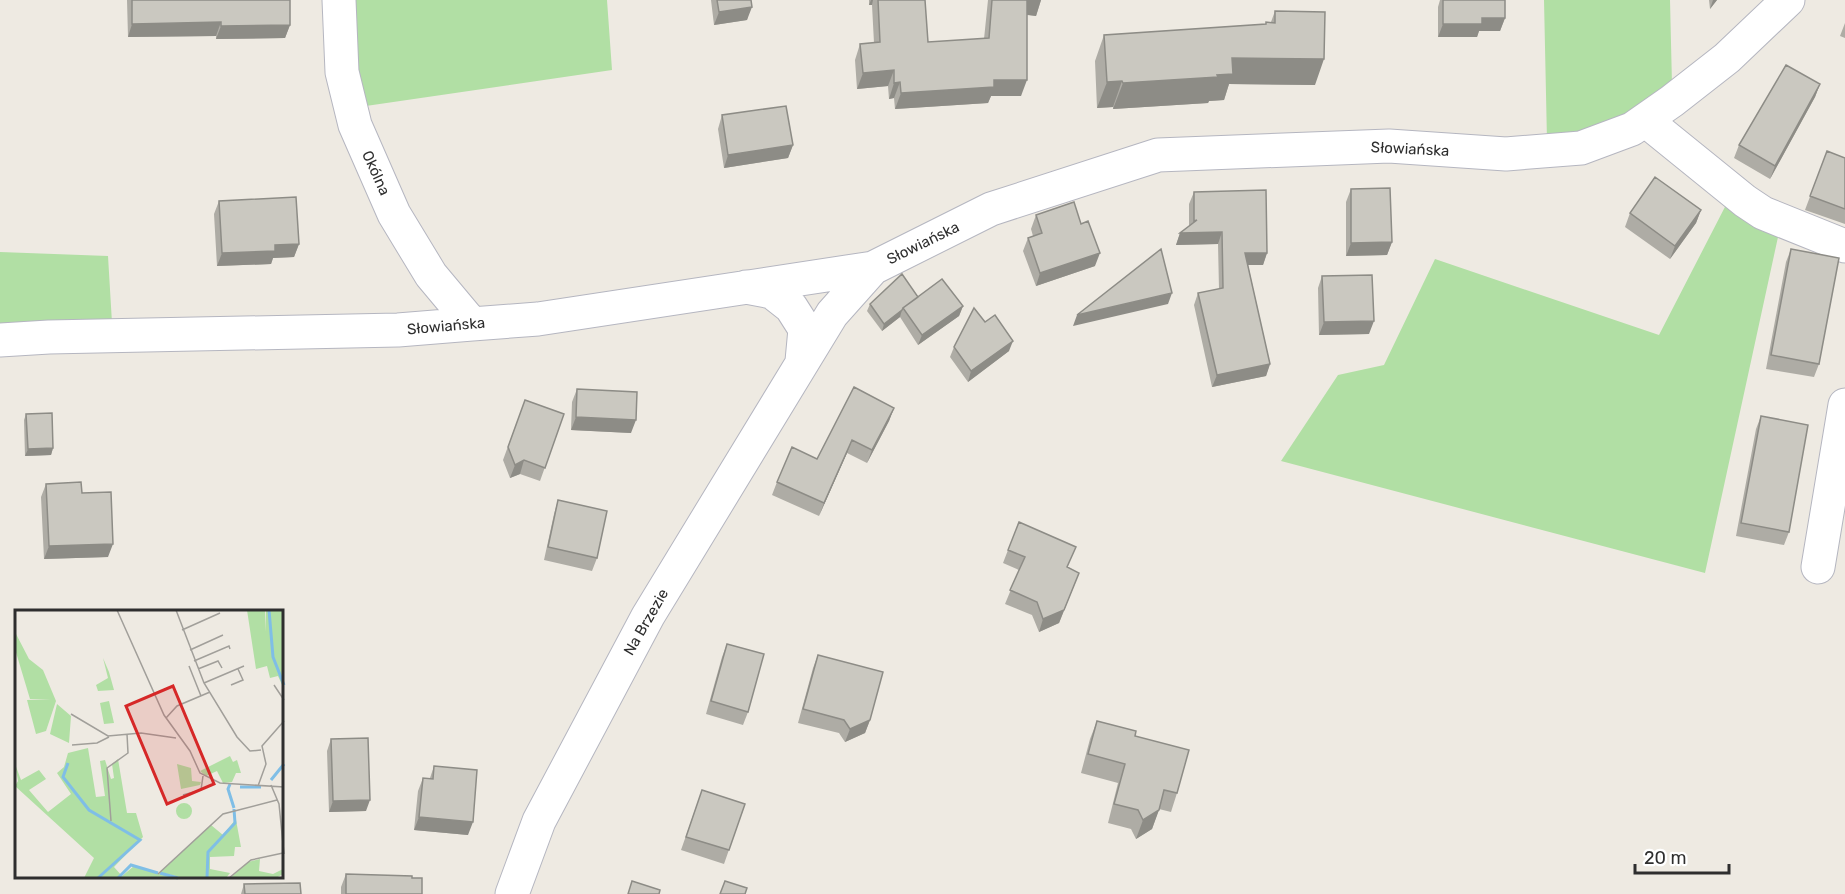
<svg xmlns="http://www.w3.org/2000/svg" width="1845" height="894" viewBox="0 0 1845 894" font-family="Rubik,sans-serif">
  <rect width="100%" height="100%" fill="#eeeae2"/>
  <path fill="#b1dfa4" d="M 352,0 L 607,0 L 612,70 L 359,107 Z
    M 1544,0 L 1670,0 L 1672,85 L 1613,123 L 1547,141 Z
    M 1727,203 L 1778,237 L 1705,573 L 1281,461 L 1338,375 L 1384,365 L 1435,259 L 1659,335 Z
    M 0,252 L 108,256 L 112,323 L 0,326 Z"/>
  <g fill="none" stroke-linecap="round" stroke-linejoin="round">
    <defs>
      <path id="minor" d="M 339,0 L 342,72 L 355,125 L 394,214 L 431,275 L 472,324
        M 1645,120 L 1745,201 L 1763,213 L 1845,246
        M 746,287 L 772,292 L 791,307 L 805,329 L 802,361
        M 0,340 L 49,337 L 398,330 L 472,324 L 538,319 L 873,268 L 991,209 L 1158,155 L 1389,146 L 1506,154 L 1581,148 L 1632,129 L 1672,101 L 1727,58 L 1788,0
        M 1818,567 L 1845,405
        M 512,894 L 539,821 L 648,616 L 832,314 L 873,268"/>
    </defs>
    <use href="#minor" stroke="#b5b6c0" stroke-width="35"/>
    <use href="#minor" stroke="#fff" stroke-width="33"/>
  </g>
  <path fill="#aeaca5" d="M 127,0 L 290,0 L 290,25 L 285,38 L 216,39 L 216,36 L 128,37 Z
    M 711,0 L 751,0 L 747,20 L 714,25 Z
    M 869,0 L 925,0 L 928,42 L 984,39 L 988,0 L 1041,0 L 1036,16 L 1027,15 L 1021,96 L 991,96 L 988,103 L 895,109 L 894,98 L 889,99 L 888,86 L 857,89 L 855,60 L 860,44 L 874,43 L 872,5 L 869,5 Z
    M 1440,0 L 1505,0 L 1505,18 L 1500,31 L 1479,31 L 1477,37 L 1438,37 L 1438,7 Z
    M 1709,0 L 1717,0 L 1710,9 Z
    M 1275,11 L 1315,85 L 1229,84 L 1224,100 L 1209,101 L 1208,103 L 1113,109 L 1113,107 L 1097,108 L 1095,61 L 1104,35 L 1266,24 L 1266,22 L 1271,22 Z
    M 1845,23 L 1845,38 L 1840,36 Z
    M 1820,84 L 1815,97 L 1770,179 L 1734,158 L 1739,145 Z
    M 722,115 L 793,145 L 788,158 L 724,168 L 718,129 Z
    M 1827,151 L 1845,158 L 1845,224 L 1805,210 Z
    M 1351,189 L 1392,242 L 1387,255 L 1346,256 L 1346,202 Z
    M 1194,192 L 1267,253 L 1263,265 L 1248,265 L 1270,364 L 1266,376 L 1212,387 L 1194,305 L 1198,293 L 1219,289 L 1218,244 L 1176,245 L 1180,233 L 1189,226 L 1189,204 Z
    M 219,201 L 299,244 L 294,257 L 273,258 L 271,264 L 217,266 L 214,214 Z
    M 1701,210 L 1696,223 L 1670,259 L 1625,227 L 1630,213 Z
    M 1036,215 L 1081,224 L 1095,266 L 1036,286 L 1023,251 L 1028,238 L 1033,236 L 1031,229 Z
    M 1791,249 L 1819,364 L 1814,377 L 1766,369 L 1786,262 Z
    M 1322,276 L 1369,334 L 1319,335 L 1318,288 Z
    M 918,297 L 963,306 L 959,316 L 918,345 L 900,317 L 882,331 L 867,311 L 870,304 Z
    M 985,322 L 1009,351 L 968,382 L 950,357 L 954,347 Z
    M 577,389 L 631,433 L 571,430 L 572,402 Z
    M 525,400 L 564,414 L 540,481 L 520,474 L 510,478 L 503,460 Z
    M 894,408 L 889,421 L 867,463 L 847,453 L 819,516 L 772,495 L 777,482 L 817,459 Z
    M 26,414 L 53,448 L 51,455 L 25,456 L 24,420 Z
    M 1761,416 L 1789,532 L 1784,545 L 1736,536 L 1756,429 Z
    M 46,484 L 82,493 L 108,557 L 44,559 L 41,497 Z
    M 558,500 L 597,558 L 592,571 L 544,560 L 554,514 Z
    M 1008,550 L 1068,567 L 1079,573 L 1059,623 L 1039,632 L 1032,615 L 1005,604 L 1019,570 L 1003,563 Z
    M 727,644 L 748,712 L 743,725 L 706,714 L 722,657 Z
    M 818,655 L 870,720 L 865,733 L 845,742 L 839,733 L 798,723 L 813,668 Z
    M 1097,721 L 1135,736 L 1177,793 L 1171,812 L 1159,809 L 1152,829 L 1136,839 L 1131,829 L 1108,823 L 1118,783 L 1081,773 L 1090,739 Z
    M 331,739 L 366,811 L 329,812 L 327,751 Z
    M 434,766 L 468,835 L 414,830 L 418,791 L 423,778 L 430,778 Z
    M 702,790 L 745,804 L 724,864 L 681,850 Z
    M 346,874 L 412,878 L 422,894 L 341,894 L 341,887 Z
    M 244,884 L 301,894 L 241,894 Z"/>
  <path fill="#8d8c86" d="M 871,0 L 873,0 L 872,5 L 869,5 Z
    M 1027,0 L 1041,0 L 1036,16 L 1022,14 Z
    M 1713,0 L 1717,0 L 1710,9 Z
    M 752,7 L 747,20 L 714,25 L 719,12 Z
    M 1482,18 L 1505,18 L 1500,31 L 1479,31 L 1477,37 L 1438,37 L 1443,24 Z
    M 221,22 L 216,36 L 128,37 L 132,24 Z
    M 290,25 L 285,38 L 216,39 L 221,26 Z
    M 1232,58 L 1324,59 L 1315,85 L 1229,84 L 1224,100 L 1209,101 L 1208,103 L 1113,109 L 1123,83 L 1217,75 Z
    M 894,70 L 888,86 L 857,89 L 863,73 Z
    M 994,80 L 1027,80 L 1021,96 L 991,96 L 988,103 L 895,109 L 901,93 Z
    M 1122,81 L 1113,107 L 1097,108 L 1107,82 Z
    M 900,82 L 894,98 L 889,99 L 894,83 Z
    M 1820,84 L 1815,97 L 1770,179 L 1775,166 Z
    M 793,145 L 788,158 L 724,168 L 728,155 Z
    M 1701,210 L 1696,223 L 1670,259 L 1675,246 Z
    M 1197,220 L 1222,232 L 1218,244 L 1176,245 L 1180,233 L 1190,233 L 1194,221 Z
    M 1392,242 L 1387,255 L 1346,256 L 1351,243 Z
    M 299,244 L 294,257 L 273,258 L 271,264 L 217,266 L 222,253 L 275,245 Z
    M 1100,253 L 1095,266 L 1036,286 L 1040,273 Z
    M 1245,253 L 1267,253 L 1263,265 L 1241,265 Z
    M 1172,293 L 1168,304 L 1073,326 L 1077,315 Z
    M 963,306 L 959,316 L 918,345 L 922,335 Z
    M 902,310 L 900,317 L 882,331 L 884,324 Z
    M 1374,321 L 1369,334 L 1319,335 L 1324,322 Z
    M 1013,341 L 1009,351 L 968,382 L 971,371 Z
    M 1270,364 L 1266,376 L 1212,387 L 1217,375 Z
    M 894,408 L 889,421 L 867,463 L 872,450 Z
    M 576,417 L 636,420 L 631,433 L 571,430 Z
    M 852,440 L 847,453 L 819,516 L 824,503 Z
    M 53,448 L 51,455 L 25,456 L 28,449 Z
    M 524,460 L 520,474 L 510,478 L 515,465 Z
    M 113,544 L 108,557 L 44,559 L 49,546 Z
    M 1079,573 L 1059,623 L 1039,632 L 1043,619 Z
    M 870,720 L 865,733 L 845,742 L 850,729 Z
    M 370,800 L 366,811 L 329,812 L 333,801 Z
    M 1159,810 L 1152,829 L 1136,839 L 1143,820 Z
    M 419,817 L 473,822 L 468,835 L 414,830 Z"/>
  <path fill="#cac8c0" stroke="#8d8c86" stroke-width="1.5" d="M 132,0 L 290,0 L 290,25 L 221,26 L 221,22 L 132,24 Z
    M 717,0 L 751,0 L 752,7 L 719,12 Z
    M 878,0 L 925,0 L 928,42 L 989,38 L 992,0 L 1027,0 L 1027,80 L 994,80 L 994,87 L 901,93 L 900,82 L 894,83 L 894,70 L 863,73 L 860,44 L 880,42 Z
    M 1443,0 L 1505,0 L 1505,18 L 1482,18 L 1482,24 L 1443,24 Z
    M 1275,11 L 1325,12 L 1324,59 L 1232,58 L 1233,74 L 1217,75 L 1218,77 L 1123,83 L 1122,81 L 1107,82 L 1104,35 L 1266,24 L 1266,22 L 1275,23 Z
    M 1786,65 L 1820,84 L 1775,166 L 1739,145 Z
    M 786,106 L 793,145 L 728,155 L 722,115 Z
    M 1827,151 L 1845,158 L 1845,209 L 1810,196 Z
    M 1655,177 L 1701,210 L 1675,246 L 1630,213 Z
    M 1390,188 L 1392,242 L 1351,243 L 1351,189 Z
    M 1266,190 L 1267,253 L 1245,253 L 1270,364 L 1217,375 L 1198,293 L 1223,288 L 1222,232 L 1180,233 L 1197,220 L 1194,221 L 1194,192 Z
    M 296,197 L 299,244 L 275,245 L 275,251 L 222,253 L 219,201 Z
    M 1074,202 L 1081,224 L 1088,221 L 1100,253 L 1040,273 L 1028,238 L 1042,233 L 1036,215 Z
    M 1161,249 L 1172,293 L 1077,315 Z
    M 1791,249 L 1839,258 L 1819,364 L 1771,355 Z
    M 902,274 L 918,297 L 903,308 L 902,310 L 884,324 L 870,304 Z
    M 1372,275 L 1374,321 L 1324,322 L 1322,276 Z
    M 942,279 L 963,306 L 922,335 L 903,308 Z
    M 974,308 L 985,322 L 995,315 L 1013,341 L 971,371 L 954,347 Z
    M 854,387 L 894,408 L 872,450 L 852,440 L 824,503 L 777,482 L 792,447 L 817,459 Z
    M 577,389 L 637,392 L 636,420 L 576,417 Z
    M 525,400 L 564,414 L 545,468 L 524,460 L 515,465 L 508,447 Z
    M 52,413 L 53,448 L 28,449 L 26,414 Z
    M 1761,416 L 1808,425 L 1789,532 L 1741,523 Z
    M 81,482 L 82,493 L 111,492 L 113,544 L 49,546 L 46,484 Z
    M 558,500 L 607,511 L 597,558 L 548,547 Z
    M 1019,522 L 1076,547 L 1067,567 L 1079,573 L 1064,610 L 1043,619 L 1037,602 L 1010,590 L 1025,557 L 1008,550 Z
    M 727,644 L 764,654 L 748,712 L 711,701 Z
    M 818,655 L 883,672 L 870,720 L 850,729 L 844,720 L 803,709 Z
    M 1097,721 L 1136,731 L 1135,736 L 1189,750 L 1177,793 L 1164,790 L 1159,810 L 1143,820 L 1138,810 L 1114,804 L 1125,764 L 1088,754 Z
    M 368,738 L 370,800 L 333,801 L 331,739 Z
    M 434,766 L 477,770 L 473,822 L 419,817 L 423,778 L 433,779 Z
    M 702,790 L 745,804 L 729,850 L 686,837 Z
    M 346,874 L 412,876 L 412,878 L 422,878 L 422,894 L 346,894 Z
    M 632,881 L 660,890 L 659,894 L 628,894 Z
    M 725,881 L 747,888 L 745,894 L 720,894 Z
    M 300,883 L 301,894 L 245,894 L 244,884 Z"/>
  <g text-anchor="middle" stroke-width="6" stroke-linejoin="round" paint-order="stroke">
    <g font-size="15" fill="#2e2e2e" stroke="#fff">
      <text transform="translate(1410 149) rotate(3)" y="5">Słowiańska</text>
      <text transform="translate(376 173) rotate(66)" y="5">Okólna</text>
      <text transform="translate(923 243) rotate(-26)" y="5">Słowiańska</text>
      <text transform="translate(446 326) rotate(-5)" y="5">Słowiańska</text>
      <text transform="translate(646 622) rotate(-60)" y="5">Na Brzezie</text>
    </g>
  </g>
  <g transform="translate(15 610)">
    <rect width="268" height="268" fill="#eeeae2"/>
    <path d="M 232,0 L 250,0 L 251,22 L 251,0 L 268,0 L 268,77 L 263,66 L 255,68 L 252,56 L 241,59 ZM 0,22 L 14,49 L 28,60 L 41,91 L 31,121 L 21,124 L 12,90 L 36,89 L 15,89 L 0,39 ZM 88,48 L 94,62 L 99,80 L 83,81 L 81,75 L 93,68 ZM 94,91 L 99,113 L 89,114 L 85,93 ZM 42,94 L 56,106 L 54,133 L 35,124 ZM 73,138 L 81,187 L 90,186 L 85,151 L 90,150 L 96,169 L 99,168 L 97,154 L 103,149 L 112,203 L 121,203 L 128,227 L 99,257 L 107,266 L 119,256 L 161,268 L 69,268 L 79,248 L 0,176 L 3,171 L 0,154 L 6,170 L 24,160 L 31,169 L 14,180 L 33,202 L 56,184 L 42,163 L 49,157 L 53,143 ZM 215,146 L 218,152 L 222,150 L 226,163 L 221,163 L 217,172 L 208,173 L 202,161 L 191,166 L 185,161 ZM 162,154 L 176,158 L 177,171 L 186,172 L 185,175 L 166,179 ZM161 201a8 8 0 1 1 16 0a8 8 0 1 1-16 0ZM 219,199 L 226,237 L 220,237 L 219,246 L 195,247 L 195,259 L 215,263 L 211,268 L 168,268 L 145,262 L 196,215 L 208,225 L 220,210 ZM 245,249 L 244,261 L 258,264 L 268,259 L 268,264 L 261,268 L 215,268 L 233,252 Z" fill="#b1dfa4"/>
    <path fill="none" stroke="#7fbee6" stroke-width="3" d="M 254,0 L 258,47 L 269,75M 53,153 L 48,167 L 74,200 L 125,230 L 83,268M 256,170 L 269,154M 215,174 L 213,179 L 219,198M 225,177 L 246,177M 145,263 L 163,268M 103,268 L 116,255 L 143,263M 192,268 L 193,242 L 220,213 L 219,199"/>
    <path fill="none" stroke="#a19f9a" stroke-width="1.5" d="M 102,0 L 149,105 L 175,141 L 185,163 L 205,173 L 269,177M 161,0 L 189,73 L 222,127 L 235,141 L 246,140M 167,20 L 205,3M 175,40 L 208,25M 179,51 L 214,36 L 215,39M 174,56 L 186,86M 183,59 L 203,51 L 207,58M 189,73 L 229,56M 216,75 L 228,70 L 223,59M 259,75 L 269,90M 56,104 L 93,126 L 126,123 L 161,128M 151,108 L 162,96 L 195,82M 57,135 L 82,133 L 94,127M 256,175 L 264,194 L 269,244M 243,176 L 251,154 L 247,136 L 269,111M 168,185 L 186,180 L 188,166M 96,211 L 92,158 L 113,143 L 112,124M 143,264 L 208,204 L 262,190M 214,268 L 236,250 L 268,243"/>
    <path fill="#d62828" fill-opacity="0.15" stroke="#d62828" stroke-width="3" d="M 158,76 L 199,174 L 152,194 L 111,96 Z"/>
    <rect width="268" height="268" fill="none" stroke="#2e2e2e" stroke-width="3"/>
  </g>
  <path d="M1635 864v9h94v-9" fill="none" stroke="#2e2e2e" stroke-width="3"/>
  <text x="1644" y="864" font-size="18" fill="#2e2e2e" stroke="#ffffff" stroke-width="4.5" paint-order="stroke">20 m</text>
</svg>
